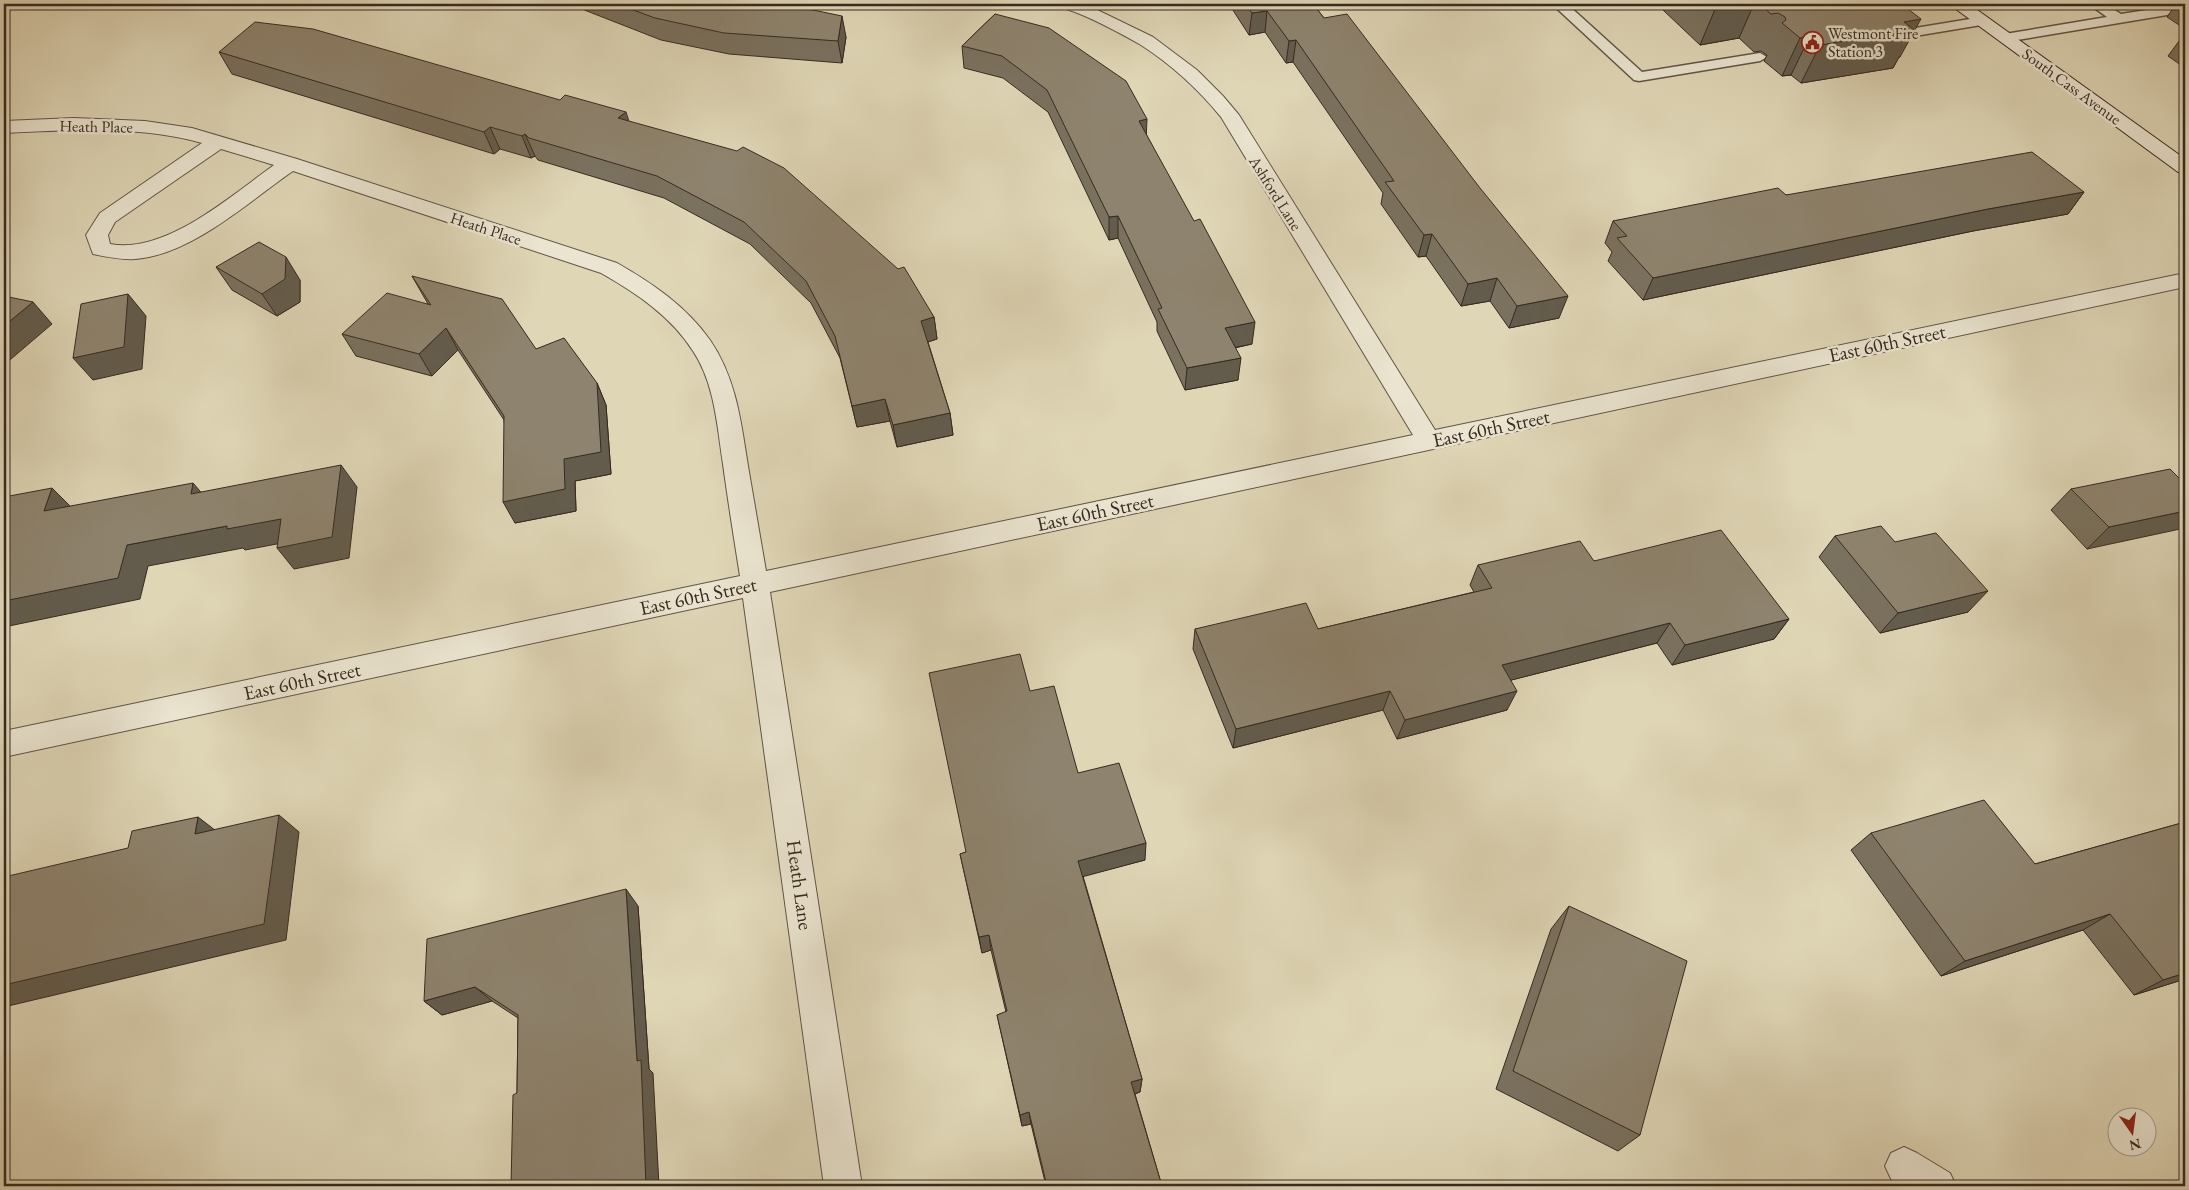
<svg xmlns="http://www.w3.org/2000/svg" width="2189" height="1190" viewBox="0 0 2189 1190" font-family="'EB Garamond',serif">
  <rect width="100%" height="100%" fill="#dfd6b6"/>
  <filter id="stains"><feTurbulence type="fractalNoise" baseFrequency=".004" numOctaves="4"/><feColorMatrix values="0 0 0 0 .2 0 0 0 0 .09 0 0 0 0 .02 0 0 0 .5 -.17"/></filter>
  <radialGradient id="worn" r=".72"><stop offset=".6" stop-color="#630" stop-opacity="0"/><stop offset="1" stop-color="#630" stop-opacity=".3"/></radialGradient>
  <g fill="none" stroke-linecap="round" stroke-linejoin="round">
    <defs>
      <path id="lane" d="M 1552,4 L 1567,4 L 1642,72 L 1760,53 L 1767,57 L 1760,61 L 1639,81 L 1634,80 Z
        M 2089,4 L 2105,4 L 2121,14 L 2185,4 L 2185,12 L 2005,42 L 1998,38 L 2005,34 L 2107,17 Z
        M 1982,17 L 1987,18 L 1989,21 L 1987,24 L 1885,41 L 1878,37 L 1885,33 Z"/>
      <path id="street" d="M 1058,4 L 1085,4 L 1153,37 L 1197,70 L 1223,96 L 1239,115 L 1435,430 L 2185,273 L 2185,287 L 770,592 L 862,1186 L 824,1186 L 743,598 L 4,757 L 4,731 L 740,576 C 734,539 728,501 723,464 C 717,426 715,384 693,351 C 671,316 636,293 601,273 L 293,171 C 248,202 191,255 135,259 C 121,260 107,257 93,254 L 86,235 L 100,213 L 202,143 C 139,125 69,130 4,133 L 4,121 L 74,118 L 145,121 L 192,128 L 297,159 L 617,263 C 652,283 686,306 710,340 C 736,378 741,421 748,466 C 754,501 760,536 766,571 L 1413,435 L 1221,117 C 1198,89 1172,65 1141,45 C 1120,33 1098,21 1075,12 C 1069,10 1062,9 1058,4 ZM 221,149 L 274,165 C 232,195 165,255 110,244 L 108,235 L 115,222 Z
        M 1904,1147 L 1917,1153 L 1950,1173 L 1956,1186 L 1902,1186 L 1891,1179 L 1885,1166 L 1891,1153 Z"/>
      <path id="secondary" d="M 1949,4 L 1969,4 L 2185,159 L 2185,174 L 2178,172 Z"/>
    </defs>
    <use href="#lane" stroke="#615546" stroke-width="3"/>
    <use href="#street" stroke="#615546" stroke-width="2"/>
    <use href="#secondary" stroke="#372a20" stroke-width="2"/>
    <use href="#lane" fill="#eae4d0" fill-rule="evenodd"/>
    <use href="#street" fill="#eae4d0" fill-rule="evenodd"/>
    <use href="#secondary" fill="#eae4d0" fill-rule="evenodd"/>
  </g>
  <path fill="#7a715f" stroke="#372a20" d="M 569,4 L 784,4 L 846,37 L 842,63 L 729,54 L 661,40 Z
    M 1229,4 L 1313,4 L 1559,318 L 1509,328 L 1490,301 L 1461,306 L 1426,256 L 1418,257 L 1381,204 L 1383,193 L 1293,62 L 1286,63 L 1265,32 L 1249,35 Z
    M 1665,4 L 1891,4 L 1900,57 L 1899,57 L 1893,68 L 1801,83 L 1791,75 L 1782,76 L 1764,61 L 1767,55 L 1761,51 L 1754,52 L 1739,38 L 1700,45 L 1663,10 Z
    M 2146,4 L 2185,4 L 2185,29 L 2167,17 L 2176,4 L 2152,7 Z
    M 995,14 L 1146,134 L 1252,344 L 1235,348 L 1238,380 L 1185,390 L 1157,331 L 1157,322 L 1118,238 L 1109,240 L 1048,112 L 1003,78 L 964,68 L 962,46 Z
    M 2185,33 L 2185,68 L 2168,56 Z
    M 219,52 L 628,121 L 934,317 L 937,339 L 928,342 L 950,413 L 953,435 L 897,447 L 890,421 L 857,427 L 840,358 L 811,303 L 750,244 L 664,198 L 538,160 L 535,156 L 531,158 L 500,149 L 494,154 L 232,74 Z
    M 2084,192 L 2068,214 L 1973,231 L 1643,300 L 1608,261 L 1612,252 L 1605,243 L 1613,221 L 1786,195 Z
    M 216,267 L 300,280 L 300,302 L 277,316 L 232,290 Z
    M 412,276 L 536,349 L 597,383 L 606,405 L 611,474 L 575,481 L 576,511 L 515,523 L 504,420 L 458,350 L 432,376 L 356,356 L 342,334 L 428,304 Z
    M 2185,484 L 2087,549 L 2051,510 L 2071,489 Z
    M 1835,536 L 1895,542 L 1968,612 L 1880,633 L 1819,557 Z
    M 1594,561 L 1789,619 L 1774,639 L 1672,665 L 1657,643 L 1511,680 L 1507,710 L 1397,739 L 1383,710 L 1233,748 L 1193,649 L 1195,629 L 1318,629 L 1474,592 L 1470,585 L 1478,565 Z
    M 1030,691 L 1078,773 L 1145,860 L 1083,876 L 1142,1079 L 1140,1092 L 1135,1094 L 1162,1186 L 1046,1186 L 1031,1124 L 1022,1126 L 997,1015 L 1006,1012 L 991,950 L 982,953 L 960,854 L 966,852 Z
    M 2185,822 L 2185,979 L 2134,995 L 2083,930 L 1941,976 L 1851,850 L 1871,833 L 2035,864 Z
    M 638,906 L 649,1069 L 653,1073 L 517,1093 L 518,1018 L 492,1001 L 442,1015 L 424,1001 Z
    M 1569,906 L 1640,1135 L 1618,1151 L 1496,1089 L 1551,929 Z"/>
  <path fill="#635c4d" stroke="#372a20" d="M 1735,4 L 1754,4 L 1739,38 L 1700,45 L 1716,7 Z
    M 2154,4 L 2176,4 L 2152,7 Z
    M 1267,11 L 1265,32 L 1249,35 L 1252,13 Z
    M 842,16 L 846,37 L 842,63 L 838,41 Z
    M 1921,19 L 1900,57 L 1899,57 L 1893,68 L 1801,83 L 1820,45 L 1904,22 Z
    M 1810,36 L 1791,75 L 1782,76 L 1800,38 Z
    M 1296,40 L 1293,62 L 1286,63 L 1289,41 Z
    M 626,112 L 633,134 L 618,118 Z
    M 1147,119 L 1146,141 L 1139,121 Z
    M 490,127 L 500,149 L 494,154 L 484,132 Z
    M 525,134 L 535,156 L 531,158 L 522,136 Z
    M 2084,192 L 2068,214 L 1973,231 L 1643,300 L 1653,278 L 1988,209 Z
    M 1118,216 L 1118,238 L 1109,240 L 1109,217 Z
    M 1432,234 L 1426,256 L 1418,257 L 1424,235 Z
    M 286,257 L 300,280 L 300,302 L 277,316 L 262,294 Z
    M 1497,278 L 1490,301 L 1461,306 L 1468,284 Z
    M 128,294 L 146,316 L 142,369 L 93,380 L 73,358 Z
    M 1568,296 L 1559,318 L 1509,328 L 1517,306 Z
    M 33,302 L 52,324 L 4,365 L 4,326 Z
    M 934,317 L 937,339 L 924,343 L 921,321 Z
    M 1255,322 L 1252,344 L 1222,350 L 1225,328 Z
    M 446,328 L 458,350 L 432,376 L 419,354 Z
    M 1241,358 L 1238,380 L 1185,390 L 1187,368 Z
    M 597,383 L 606,405 L 611,474 L 575,481 L 576,511 L 515,523 L 503,502 L 564,459 Z
    M 885,399 L 890,421 L 857,427 L 852,406 Z
    M 950,413 L 953,435 L 897,447 L 893,425 Z
    M 341,465 L 357,487 L 349,558 L 294,569 L 277,548 Z
    M 193,483 L 212,505 L 191,494 Z
    M 52,488 L 73,509 L 44,511 Z
    M 2185,511 L 2185,528 L 2087,549 L 2109,527 Z
    M 281,519 L 298,540 L 245,550 L 243,548 L 148,566 L 140,599 L 4,627 L 4,601 L 127,545 L 227,526 Z
    M 1988,591 L 1968,612 L 1880,633 L 1898,613 Z
    M 1789,619 L 1774,639 L 1672,665 L 1685,645 Z
    M 1670,623 L 1657,643 L 1492,685 L 1502,665 Z
    M 1390,691 L 1383,710 L 1233,748 L 1236,729 Z
    M 1517,691 L 1507,710 L 1397,739 L 1405,720 Z
    M 279,815 L 299,832 L 286,940 L 4,1007 L 4,985 Z
    M 198,817 L 220,834 L 195,834 Z
    M 1146,843 L 1145,860 L 1078,878 L 1078,861 Z
    M 626,889 L 638,906 L 649,1069 L 653,1073 L 659,1186 L 646,1186 L 637,1061 Z
    M 2110,914 L 2083,930 L 1941,976 L 1965,961 Z
    M 989,935 L 991,950 L 982,953 L 979,937 Z
    M 2185,973 L 2185,979 L 2134,995 L 2163,980 Z
    M 475,987 L 492,1001 L 442,1015 L 424,1001 Z
    M 1142,1079 L 1140,1092 L 1130,1095 L 1131,1082 Z
    M 1029,1112 L 1031,1124 L 1022,1126 L 1020,1115 Z"/>
  <path fill="#8e836e" stroke="#372a20" d="M 617,4 L 784,4 L 842,16 L 838,41 L 724,33 L 655,18 Z
    M 1245,4 L 1313,4 L 1324,18 L 1347,14 L 1480,188 L 1568,296 L 1517,306 L 1497,278 L 1468,284 L 1432,234 L 1424,235 L 1385,182 L 1394,181 L 1296,40 L 1289,41 L 1267,11 L 1252,13 Z
    M 1712,4 L 1735,4 L 1716,7 Z
    M 1759,4 L 1891,4 L 1896,7 L 1904,6 L 1921,19 L 1904,22 L 1914,30 L 1820,45 L 1810,36 L 1800,38 L 1782,23 L 1786,20 L 1785,17 L 1778,13 L 1771,14 Z
    M 995,14 L 1049,28 L 1126,81 L 1147,119 L 1139,121 L 1194,221 L 1200,219 L 1255,322 L 1225,328 L 1241,358 L 1187,368 L 1158,309 L 1162,308 L 1118,216 L 1109,217 L 1047,90 L 1002,56 L 962,46 Z
    M 255,22 L 313,29 L 560,100 L 565,95 L 626,112 L 618,118 L 737,151 L 743,147 L 784,168 L 898,269 L 904,267 L 934,317 L 921,321 L 950,413 L 893,425 L 885,399 L 852,406 L 835,336 L 806,281 L 744,222 L 657,176 L 529,138 L 525,134 L 522,136 L 490,127 L 484,132 L 219,52 Z
    M 2032,152 L 2084,192 L 1988,209 L 1653,278 L 1617,238 L 1627,236 L 1613,221 L 1778,188 L 1786,195 Z
    M 259,242 L 286,257 L 285,279 L 262,294 L 216,267 Z
    M 412,276 L 502,299 L 536,349 L 564,338 L 597,383 L 601,452 L 564,459 L 565,489 L 503,502 L 504,416 L 446,328 L 419,354 L 342,334 L 387,293 L 431,305 Z
    M 128,294 L 124,347 L 73,358 L 81,304 Z
    M 4,296 L 33,302 L 4,326 Z
    M 341,465 L 332,537 L 277,548 L 281,519 L 227,529 L 227,526 L 127,545 L 118,578 L 4,601 L 4,497 L 52,488 L 44,511 L 193,483 L 191,494 Z
    M 2170,469 L 2185,484 L 2185,511 L 2109,527 L 2071,489 Z
    M 1881,526 L 1895,542 L 1936,533 L 1988,591 L 1898,613 L 1835,536 Z
    M 1721,530 L 1789,619 L 1685,645 L 1670,623 L 1502,665 L 1517,691 L 1405,720 L 1390,691 L 1236,729 L 1195,629 L 1306,603 L 1318,629 L 1492,588 L 1478,565 L 1580,541 L 1594,561 Z
    M 1020,654 L 1030,691 L 1054,686 L 1078,773 L 1119,763 L 1146,843 L 1078,861 L 1142,1079 L 1131,1082 L 1162,1186 L 1047,1186 L 1029,1112 L 1020,1115 L 997,1015 L 1007,1011 L 989,935 L 979,937 L 960,854 L 966,852 L 929,673 Z
    M 1984,800 L 2035,864 L 2185,822 L 2185,973 L 2163,980 L 2110,914 L 1965,961 L 1871,833 Z
    M 279,815 L 264,924 L 4,985 L 4,877 L 128,848 L 132,831 L 198,817 L 195,834 Z
    M 626,889 L 637,1061 L 641,1060 L 646,1186 L 511,1186 L 513,1095 L 517,1093 L 518,1015 L 475,987 L 424,1001 L 427,939 Z
    M 1569,906 L 1687,961 L 1640,1135 L 1513,1071 Z"/>
  <defs>
    <symbol id="civic-ring" viewBox="-11 -11 22 22"><circle r="9.5" fill="#eae4d0" stroke="#8f2418" stroke-width="1.5"/><path d="M-.6-6.5H3V-4.5H.6V-3L4-1V1h2V6H-6V1h2V-1L-.6-3ZM-1.2 2.5V6h2.4V2.5Z" fill="#8f2418"/></symbol>
  </defs>
  <g fill-rule="evenodd">
    <use href="#civic-ring" x="1800" y="30" width="25" height="25"/>
  </g>
  <g text-anchor="middle" stroke-width="5" stroke-linejoin="round" paint-order="stroke">
    <g font-size="16" fill="#372a20" stroke="#eae4d0" text-anchor="start">
      <text x="1828" y="39">Westmont Fire<tspan x="1828" dy="18">Station 3</tspan></text>
    </g>
    <g font-size="16" fill="#372a20" stroke="#eae4d0">
      <text transform="translate(2072 86) rotate(36)" y="6">South Cass Avenue</text>
      <text transform="translate(96 126) rotate(1)" y="6">Heath Place</text>
      <text transform="translate(1276 193) rotate(58)" y="6">Ashford Lane</text>
      <text transform="translate(486 228) rotate(18)" y="6">Heath Place</text>
    </g>
    <g font-size="20" fill="#372a20" stroke="#eae4d0">
      <text transform="translate(1887 343) rotate(-12)" y="7">East 60th Street</text>
      <text transform="translate(1491 428) rotate(-12)" y="7">East 60th Street</text>
      <text transform="translate(1095 512) rotate(-12)" y="7">East 60th Street</text>
      <text transform="translate(698 596) rotate(-12)" y="7">East 60th Street</text>
      <text transform="translate(302 681) rotate(-12)" y="7">East 60th Street</text>
      <text transform="translate(800 885) rotate(82)" y="7">Heath Lane</text>
    </g>
  </g>
  <rect width="2189" height="1190" fill="none" stroke="#dfd6b6" stroke-width="20"/>
  <rect x="5" y="5" width="2179" height="1180" fill="none" stroke="#372a20" stroke-width="2.5"/>
  <rect x="10" y="10" width="2169" height="1170" fill="none" stroke="#372a20"/>
  <g transform="translate(2132 1132) rotate(166)"><circle r="24" fill="#eae4d0" stroke="#a29a8a"/>
  <path d="M0-4L9 19L0 12L-9 19Z" fill="#8f2418"/>
  <text y="-8" font-size="14" font-weight="bold" text-anchor="middle" fill="#372a20">N</text>
  </g>
  <rect width="100%" height="100%" filter="url(#stains)"/>
  <rect width="100%" height="100%" fill="url(#worn)"/>
</svg>
